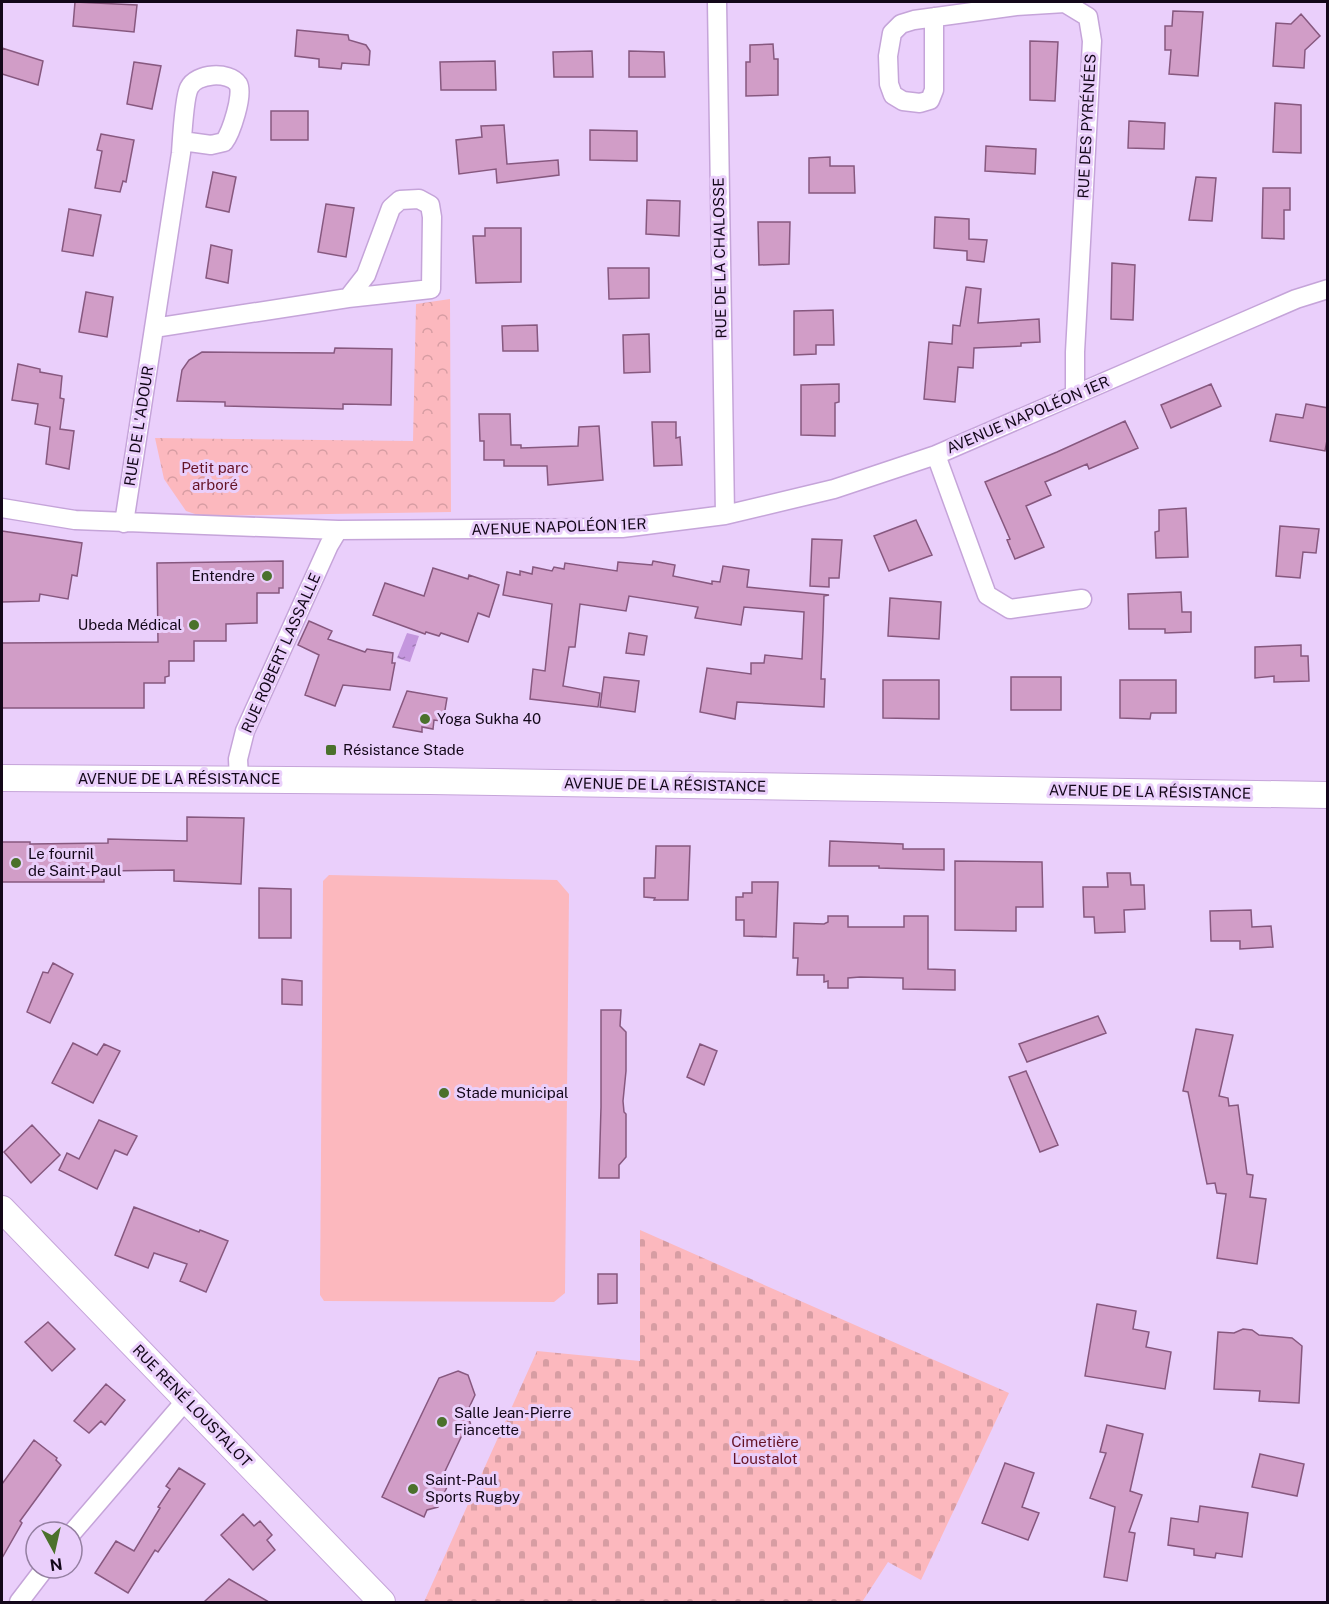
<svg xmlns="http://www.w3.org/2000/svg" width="1329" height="1604" viewBox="0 0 1329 1604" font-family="'Public Sans',sans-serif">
  <defs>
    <pattern id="forest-crowns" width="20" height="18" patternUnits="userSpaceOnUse" patternTransform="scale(1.5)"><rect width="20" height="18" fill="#fcb8be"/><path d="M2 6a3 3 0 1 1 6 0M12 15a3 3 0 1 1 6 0" fill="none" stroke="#d79da3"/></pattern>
    <pattern id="cemetery-stones" width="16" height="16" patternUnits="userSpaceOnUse" patternTransform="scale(1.5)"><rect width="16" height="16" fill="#fcb8be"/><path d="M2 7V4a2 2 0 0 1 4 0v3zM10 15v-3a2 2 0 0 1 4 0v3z" fill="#d79da3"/></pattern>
    <pattern id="water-ripples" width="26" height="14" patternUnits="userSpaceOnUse" patternTransform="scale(1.5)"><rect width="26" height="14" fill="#c496de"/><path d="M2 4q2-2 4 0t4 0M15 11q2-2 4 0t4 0" fill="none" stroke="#9e78b3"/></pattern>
  </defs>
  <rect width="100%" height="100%" fill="#eacffb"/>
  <path fill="url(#forest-crowns)" d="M 450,299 L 451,512 L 201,516 L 186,511 L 164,479 L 155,438 L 413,441 L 416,304 Z"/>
  <path fill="url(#cemetery-stones)" d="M 640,1230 L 1009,1393 L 921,1580 L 888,1562 L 862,1602 L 424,1602 L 537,1351 L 640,1361 Z"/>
  <path fill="#fcb8be" d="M 329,875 L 557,880 L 569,894 L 565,1293 L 554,1302 L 324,1301 L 320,1295 L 323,881 Z"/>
  <path fill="url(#water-ripples)" d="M 407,633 L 419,636 L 410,662 L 397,658 Z"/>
  <path fill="#d19dc7" stroke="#87587f" stroke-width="1.5" d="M 75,2 L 137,5 L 134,32 L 73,26 Z
    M 1173,11 L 1203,12 L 1198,76 L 1169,74 L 1171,50 L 1165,50 L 1165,26 L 1172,26 Z
    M 1301,14 L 1320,36 L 1305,50 L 1304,68 L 1273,66 L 1276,23 L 1291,24 Z
    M 297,30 L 348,35 L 349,40 L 366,45 L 370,51 L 369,65 L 342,63 L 341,69 L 319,67 L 319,59 L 295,56 Z
    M 1030,41 L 1058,42 L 1055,101 L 1030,100 Z
    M 773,44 L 774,59 L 778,59 L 778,95 L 746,96 L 746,62 L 750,62 L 750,45 Z
    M 2,48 L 43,61 L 38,85 L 2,74 Z
    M 592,51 L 593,77 L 554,77 L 553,52 Z
    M 629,51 L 664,52 L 665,77 L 629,77 Z
    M 495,61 L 496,90 L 441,90 L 440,62 Z
    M 134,62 L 161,66 L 152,109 L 127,104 Z
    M 1275,103 L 1301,105 L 1301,153 L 1273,152 Z
    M 271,111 L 308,111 L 308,140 L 271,140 Z
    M 1129,121 L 1165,123 L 1164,149 L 1128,148 Z
    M 504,125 L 507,164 L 558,160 L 559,175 L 497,183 L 496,169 L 459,174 L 456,140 L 482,137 L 481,126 Z
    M 590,130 L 637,131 L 637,161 L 590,160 Z
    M 101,134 L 134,140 L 126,182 L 123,181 L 120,192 L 95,188 L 102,151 L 97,150 Z
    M 986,146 L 1036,149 L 1035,174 L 985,171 Z
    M 830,157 L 830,166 L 854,166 L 855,193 L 809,193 L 809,158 Z
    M 213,172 L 236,177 L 229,212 L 206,207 Z
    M 1196,177 L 1216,178 L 1212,221 L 1189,220 Z
    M 1263,188 L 1290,188 L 1290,210 L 1284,210 L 1284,239 L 1262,238 Z
    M 647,200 L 680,201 L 679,236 L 646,234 Z
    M 326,204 L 354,208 L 346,257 L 318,252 Z
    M 69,209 L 101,215 L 93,256 L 62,251 Z
    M 935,217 L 969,219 L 969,239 L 987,240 L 984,262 L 967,260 L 967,251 L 934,248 Z
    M 758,222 L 790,222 L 789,264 L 759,265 Z
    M 485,228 L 521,228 L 521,282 L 476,283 L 473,236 L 485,236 Z
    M 211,245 L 232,250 L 228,283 L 206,278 Z
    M 1112,263 L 1135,265 L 1133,320 L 1111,319 Z
    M 608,268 L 649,268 L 649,298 L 609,299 Z
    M 966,287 L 981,289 L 978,323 L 1039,319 L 1040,342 L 1021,343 L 1021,346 L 974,348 L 973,368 L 958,367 L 955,402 L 924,399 L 929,342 L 952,344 L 953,325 L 960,326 Z
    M 86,292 L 113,297 L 107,337 L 79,332 Z
    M 833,310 L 834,345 L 816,345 L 816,354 L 794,355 L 794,311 Z
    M 537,325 L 538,351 L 503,351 L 502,326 Z
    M 649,334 L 650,372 L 624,373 L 623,335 Z
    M 335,348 L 392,349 L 391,405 L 343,404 L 343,409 L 225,406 L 225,402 L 177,401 L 182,370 L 189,360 L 202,352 L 334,353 Z
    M 18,364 L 40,369 L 40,372 L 62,376 L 60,398 L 64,399 L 60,429 L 74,431 L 69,469 L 46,464 L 50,427 L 35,424 L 38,404 L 12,400 Z
    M 839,384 L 839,402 L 835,403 L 835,436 L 801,435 L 801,385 Z
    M 1211,384 L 1221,406 L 1171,428 L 1161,405 Z
    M 1306,404 L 1328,408 L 1328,435 L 1325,451 L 1270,441 L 1276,414 L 1303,418 Z
    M 479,414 L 510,414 L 511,445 L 521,445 L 521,448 L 578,446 L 579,427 L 599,426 L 603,480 L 548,485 L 547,466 L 504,466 L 504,460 L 484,460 L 484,441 L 480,441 Z
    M 1125,421 L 1138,448 L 1089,469 L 1087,464 L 1045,482 L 1051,495 L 1026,506 L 1044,547 L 1015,559 L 1007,540 L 1010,539 L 985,482 L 1057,452 Z
    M 652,422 L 676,422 L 676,438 L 680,437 L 682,465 L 654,466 Z
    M 1186,508 L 1188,557 L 1156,558 L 1155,532 L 1159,531 L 1159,510 Z
    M 916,520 L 932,555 L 889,571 L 874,536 Z
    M 1280,526 L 1319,529 L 1316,553 L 1303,552 L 1300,578 L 1276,576 Z
    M 2,531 L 82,543 L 77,576 L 72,575 L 68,599 L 40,594 L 39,601 L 2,602 Z
    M 812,539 L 842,540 L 839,578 L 829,578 L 829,587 L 810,586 Z
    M 283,561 L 283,588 L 279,588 L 279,593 L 257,593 L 257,623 L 226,624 L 226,641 L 194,641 L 194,661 L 169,661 L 169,676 L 165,677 L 165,683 L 144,683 L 144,708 L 2,708 L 2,643 L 158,642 L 157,563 Z
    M 653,561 L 675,565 L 673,576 L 712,584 L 712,581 L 720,582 L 723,566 L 749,570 L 747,587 L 829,595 L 824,596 L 823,631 L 821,679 L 825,679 L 824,707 L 737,702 L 735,719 L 700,712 L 707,668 L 751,674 L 751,663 L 764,663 L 765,655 L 802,659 L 804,612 L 744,607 L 741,625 L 695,618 L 698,607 L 629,596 L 626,611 L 580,604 L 575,647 L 569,647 L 563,686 L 600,693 L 598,707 L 530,699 L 533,669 L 545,671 L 552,604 L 503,595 L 507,572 L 520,575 L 520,571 L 532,574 L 533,567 L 552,571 L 554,567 L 564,569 L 565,563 L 617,571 L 618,562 L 652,565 Z
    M 433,568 L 468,579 L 469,575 L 499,585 L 489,617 L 478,613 L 468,642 L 441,633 L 439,636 L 426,632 L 425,634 L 373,615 L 385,583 L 424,596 Z
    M 1181,592 L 1182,612 L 1191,612 L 1191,632 L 1165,633 L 1165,629 L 1129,629 L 1128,594 Z
    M 890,598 L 941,602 L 939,639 L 888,636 Z
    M 309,621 L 332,631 L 328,639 L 365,652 L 367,649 L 393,653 L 392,663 L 395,663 L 390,690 L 343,685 L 335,706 L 305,695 L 319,655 L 298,645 Z
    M 629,633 L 647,636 L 644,655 L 626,653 Z
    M 1301,645 L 1301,656 L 1308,656 L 1309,681 L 1274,682 L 1274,676 L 1255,678 L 1255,647 Z
    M 604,677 L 639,681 L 635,712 L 600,707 Z
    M 1011,677 L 1061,677 L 1061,710 L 1011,710 Z
    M 883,680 L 939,680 L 939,719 L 883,718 Z
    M 1120,680 L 1176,680 L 1176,713 L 1151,713 L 1150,719 L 1120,718 Z
    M 407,691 L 447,698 L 444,716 L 442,716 L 441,721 L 434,720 L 433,729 L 422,727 L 422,732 L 393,727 Z
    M 187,817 L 244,818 L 241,884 L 174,881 L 174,870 L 104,871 L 104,882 L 2,882 L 2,842 L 30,842 L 30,844 L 108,843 L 108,839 L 187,841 Z
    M 830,841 L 903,844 L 903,849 L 944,849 L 944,870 L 879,868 L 879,866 L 829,866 Z
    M 656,846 L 690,846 L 688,900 L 654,900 L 655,898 L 644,897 L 644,878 L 655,878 Z
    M 955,861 L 1042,862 L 1043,907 L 1016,907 L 1016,931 L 955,930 Z
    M 1107,873 L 1130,873 L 1131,885 L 1144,885 L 1145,909 L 1124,910 L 1125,932 L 1095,933 L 1094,917 L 1084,917 L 1083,887 L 1108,887 Z
    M 752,882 L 778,882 L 776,937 L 744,936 L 744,920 L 736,920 L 736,897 L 743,897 L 743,893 L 752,893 Z
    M 259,888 L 291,889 L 291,938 L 259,938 Z
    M 1251,910 L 1252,927 L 1271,926 L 1273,947 L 1240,949 L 1240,941 L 1211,941 L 1210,911 Z
    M 828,916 L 848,916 L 848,927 L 904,927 L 904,916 L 928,916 L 928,969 L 955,970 L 955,990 L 903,989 L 903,978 L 860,977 L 848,978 L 848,988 L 828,988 L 828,981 L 824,982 L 824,975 L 797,975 L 798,958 L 793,958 L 794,923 L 824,924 L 828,922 Z
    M 53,963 L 73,974 L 50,1023 L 27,1012 L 43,972 L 48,973 Z
    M 282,979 L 302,981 L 302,1005 L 282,1004 Z
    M 601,1010 L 621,1010 L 620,1026 L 626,1032 L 626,1071 L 623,1101 L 624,1112 L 626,1114 L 626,1157 L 619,1165 L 619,1178 L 599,1178 L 601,1107 Z
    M 1098,1016 L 1106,1033 L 1027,1062 L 1019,1044 Z
    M 1196,1029 L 1233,1035 L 1219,1096 L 1228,1098 L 1229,1106 L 1238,1105 L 1247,1174 L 1253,1175 L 1250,1197 L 1266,1199 L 1257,1264 L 1217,1258 L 1226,1194 L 1217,1193 L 1215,1183 L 1207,1184 L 1188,1092 L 1183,1091 Z
    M 73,1043 L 97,1055 L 104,1044 L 120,1051 L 93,1103 L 52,1083 Z
    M 700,1044 L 717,1051 L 704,1085 L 687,1077 Z
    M 1026,1071 L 1058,1145 L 1040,1152 L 1009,1077 Z
    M 99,1120 L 137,1136 L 127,1155 L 115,1150 L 97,1189 L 59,1170 L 67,1153 L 79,1159 Z
    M 32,1125 L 60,1155 L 31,1183 L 4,1152 Z
    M 134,1207 L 199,1232 L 200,1230 L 228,1241 L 206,1292 L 180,1281 L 187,1264 L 154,1253 L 148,1268 L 115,1255 Z
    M 598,1274 L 617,1274 L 617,1303 L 598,1304 Z
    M 1097,1304 L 1136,1311 L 1133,1329 L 1149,1332 L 1146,1347 L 1171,1352 L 1165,1389 L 1085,1376 Z
    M 48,1322 L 75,1349 L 52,1371 L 25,1342 Z
    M 1243,1329 L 1252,1330 L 1259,1335 L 1292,1338 L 1302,1346 L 1299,1403 L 1259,1401 L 1260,1391 L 1214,1389 L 1218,1332 L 1234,1333 Z
    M 458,1371 L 468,1375 L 475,1395 L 467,1412 L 472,1429 L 463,1433 L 439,1484 L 447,1487 L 438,1507 L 427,1510 L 424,1517 L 382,1497 L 439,1378 Z
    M 106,1384 L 125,1400 L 105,1425 L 101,1421 L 89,1433 L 74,1421 Z
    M 1107,1425 L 1143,1434 L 1130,1491 L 1142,1495 L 1129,1532 L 1135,1533 L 1127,1581 L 1104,1577 L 1115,1507 L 1090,1498 L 1106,1453 L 1100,1452 Z
    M 34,1440 L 57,1458 L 56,1460 L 61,1465 L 20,1521 L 22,1523 L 2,1558 L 2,1484 Z
    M 1260,1454 L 1304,1464 L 1297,1496 L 1252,1487 Z
    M 1005,1463 L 1034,1473 L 1022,1507 L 1039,1513 L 1028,1540 L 982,1523 Z
    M 179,1468 L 205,1484 L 158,1552 L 155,1550 L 128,1593 L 95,1573 L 116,1541 L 134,1551 L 160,1508 L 158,1507 L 170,1489 L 166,1486 Z
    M 1200,1506 L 1248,1513 L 1242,1557 L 1216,1553 L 1215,1558 L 1194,1555 L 1194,1549 L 1168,1545 L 1171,1518 L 1198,1522 Z
    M 243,1514 L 254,1526 L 260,1521 L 272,1535 L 267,1540 L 275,1550 L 253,1570 L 221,1535 Z
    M 229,1579 L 269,1602 L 204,1602 Z"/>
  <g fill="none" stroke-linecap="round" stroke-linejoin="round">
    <defs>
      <path id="street" d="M 717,2 L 725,515
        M 934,17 L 934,90 L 930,100 L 920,103 L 903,101 L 893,95 L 889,84 L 888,56 L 892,33 L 901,24 L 914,20 L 1016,6 L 1065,3 L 1088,17 L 1092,41 L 1075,352 L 1075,394
        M 154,328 L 348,298 L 431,289 L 432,217 L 430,205 L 419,199 L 400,200 L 391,208 L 366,275 L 348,298
        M 936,455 L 987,595 L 1010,609 L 1082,599
        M 2,508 L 75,520 L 338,530 L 622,528 L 725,515 L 834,489 L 936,455 L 1296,299 L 1328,289
        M 124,523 L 181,153 C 182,140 184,98 189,88 C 196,73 229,71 238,84 C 244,94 231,133 224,142 L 211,145 L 182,141
        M 239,779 L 238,759 L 245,731 L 329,545 L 338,530
        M 72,1533 L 187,1399
        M 19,1602 L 45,1568"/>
      <path id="secondary" d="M 2,778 L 430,781 L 1328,795
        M 2,1209 L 382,1602"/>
    </defs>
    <use href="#street" stroke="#c5a4d9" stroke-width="21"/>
    <use href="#secondary" stroke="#c5a4d9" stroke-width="28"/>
    <use href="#street" stroke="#fff" stroke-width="18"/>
    <use href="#secondary" stroke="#fff" stroke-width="26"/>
  </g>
  <g fill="#4b712c" stroke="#eacffb" stroke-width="2">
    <circle cx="267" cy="576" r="6"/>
    <circle cx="194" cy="625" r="6"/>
    <circle cx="425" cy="719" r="6"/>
    <rect x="325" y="744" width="12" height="12" rx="3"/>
    <circle cx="16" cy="863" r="6"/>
    <circle cx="444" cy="1093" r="6"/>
    <circle cx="442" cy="1422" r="6"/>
    <circle cx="413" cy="1489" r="6"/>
  </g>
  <g text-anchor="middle" stroke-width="6" stroke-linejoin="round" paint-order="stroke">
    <g font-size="15" fill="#130719" stroke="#eacffb">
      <text transform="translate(1087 126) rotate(-87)" y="5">RUE DES PYRÉNÉES</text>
      <text transform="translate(720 258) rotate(-91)" y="5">RUE DE LA CHALOSSE</text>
      <text transform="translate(1028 415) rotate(-23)" y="5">AVENUE NAPOLÉON 1ER</text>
      <text transform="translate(139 426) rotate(-81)" y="5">RUE DE L'ADOUR</text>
      <text transform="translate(559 527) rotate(-2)" y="5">AVENUE NAPOLÉON 1ER</text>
      <text transform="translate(281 653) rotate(-66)" y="5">RUE ROBERT LASSALLE</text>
      <text x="179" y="784">AVENUE DE LA RÉSISTANCE</text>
      <text transform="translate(665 785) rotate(1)" y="5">AVENUE DE LA RÉSISTANCE</text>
      <text transform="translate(1150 792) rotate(1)" y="5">AVENUE DE LA RÉSISTANCE</text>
      <text transform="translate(192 1406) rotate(46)" y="5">RUE RENÉ LOUSTALOT</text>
    </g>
    <g font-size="15" fill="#651326" stroke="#eacffb">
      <text x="215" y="473">Petit parc<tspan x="215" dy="17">arboré</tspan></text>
      <text x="765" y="1447">Cimetière<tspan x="765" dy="17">Loustalot</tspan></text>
    </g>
    <g font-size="15" fill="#130719" stroke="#eacffb" text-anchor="start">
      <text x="255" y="581" text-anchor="end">Entendre</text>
      <text x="182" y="630" text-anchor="end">Ubeda Médical</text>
      <text x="437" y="724">Yoga Sukha 40</text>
      <text x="343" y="755">Résistance Stade</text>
      <text x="28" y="859">Le fournil<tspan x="28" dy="17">de Saint-Paul</tspan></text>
      <text x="456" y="1098">Stade municipal</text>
      <text x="454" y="1418">Salle Jean-Pierre<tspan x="454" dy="17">Fiancette</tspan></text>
      <text x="425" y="1485">Saint-Paul<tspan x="425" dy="17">Sports Rugby</tspan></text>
    </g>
  </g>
  <rect width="1329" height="1604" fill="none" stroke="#130719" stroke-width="6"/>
  <g transform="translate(54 1550) rotate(172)"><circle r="28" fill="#eacffb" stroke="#947fa1" stroke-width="1.5"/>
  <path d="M0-4.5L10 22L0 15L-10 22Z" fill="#4b712c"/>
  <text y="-9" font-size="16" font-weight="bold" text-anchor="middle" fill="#130719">N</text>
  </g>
</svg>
